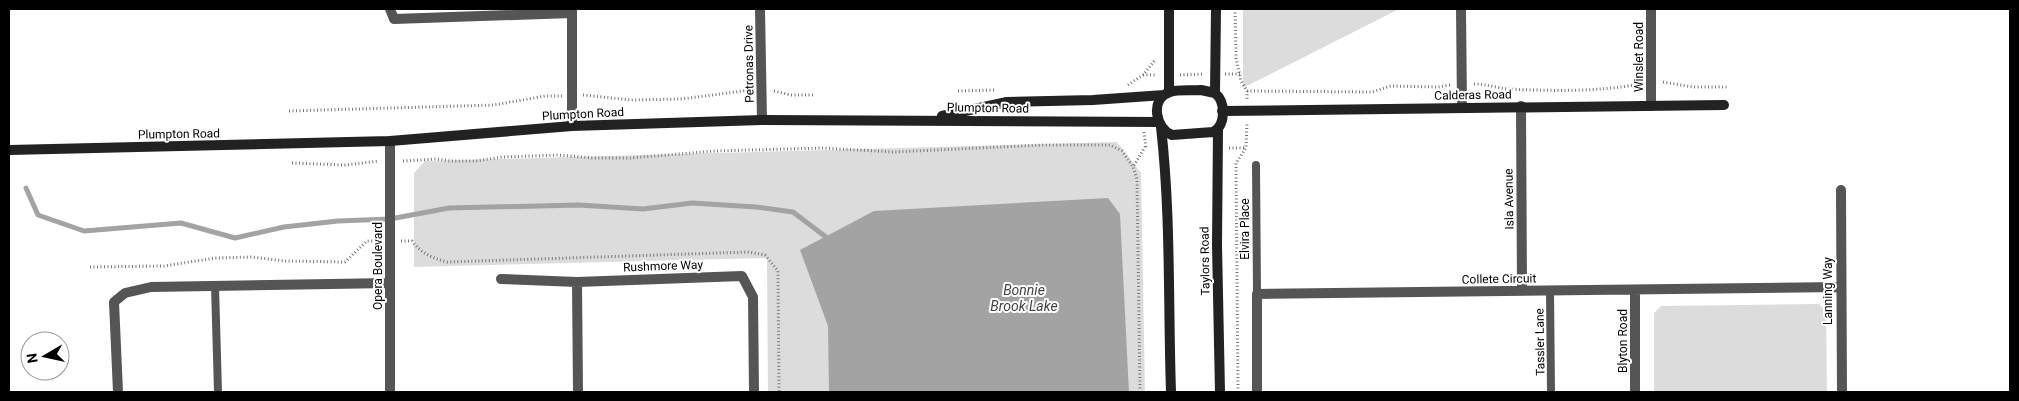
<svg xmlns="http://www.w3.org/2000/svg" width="2019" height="401" viewBox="0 0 2019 401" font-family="Roboto,sans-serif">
  <rect width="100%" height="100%" fill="#fff"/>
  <path fill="#dcdcdc" d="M 1243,9 L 1399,9 L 1243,88 Z
    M 1117,142 L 1141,173 L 1145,392 L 768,392 L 767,258 L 414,267 L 414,173 L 425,161 Z
    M 1819,304 L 1826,311 L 1827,392 L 1654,392 L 1654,313 L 1661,306 Z"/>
  <path fill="#a3a3a3" d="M 1108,198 L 1120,214 L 1129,392 L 829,392 L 828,326 L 800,250 L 874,211 Z"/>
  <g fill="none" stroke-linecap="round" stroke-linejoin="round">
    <path stroke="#a3a3a3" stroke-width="5" d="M 26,188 L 38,215 L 84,231 L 181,223 L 235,238 L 284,227 L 338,221 L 390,219 L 449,208 L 579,205 L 643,209 L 692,203 L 756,207 L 793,212 L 826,237 L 829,242"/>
    <path stroke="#777" stroke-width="3" stroke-dasharray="1 2.5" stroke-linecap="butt" d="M 1235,9 L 1236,58 L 1241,81 L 1247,91 L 1247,99
      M 1225,74 L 1240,74
      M 1143,75 L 1157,75
      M 1180,75 L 1204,74
      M 1663,82 L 1693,87 L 1727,87
      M 1474,84 C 1486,84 1497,88 1508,89 C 1549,91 1600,92 1639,84
      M 1128,85 L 1143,75 L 1156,59
      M 774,91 L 791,95 L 815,95
      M 958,91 L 995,90
      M 1247,91 L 1372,92 L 1391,86 L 1438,87 L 1450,85
      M 583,95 L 631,100 L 682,99 L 751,90
      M 289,111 L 494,105 L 545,96 L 562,96
      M 1144,132 L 1146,147
      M 1229,148 L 1246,148
      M 403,161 L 436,159 L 451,161 L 476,161 L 502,157 L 558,155 L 593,158 L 630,158 L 716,151 L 823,148 L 894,152 L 1043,145 L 1110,145 L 1122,151 L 1133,167
      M 292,163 L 345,165 L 379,161
      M 401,241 L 412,241 C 421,253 432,258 447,262 L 749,252 L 765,255 L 778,271 L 779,392
      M 90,267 L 164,266 L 215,258 L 252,257 L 285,261 L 345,262 L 367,241 L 378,241
      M 1140,392 L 1137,179 L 1133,167 L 1145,147
      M 1238,392 L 1236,163 L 1246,148 L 1247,123"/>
    <path stroke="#555" stroke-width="8" d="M 1256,165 L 1257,294
      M 215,286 L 218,392
      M 1550,291 L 1551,392"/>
    <path stroke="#555" stroke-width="10" d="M 390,9 L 394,19 L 572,13
      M 572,9 L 572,126
      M 760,9 L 762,120
      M 1461,9 L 1462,107
      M 1651,9 L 1651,106
      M 1521,106 L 1522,291
      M 1841,190 L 1842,392
      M 501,279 L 577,282
      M 1635,290 L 1635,392
      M 118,392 L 114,302 L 125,293 L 151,287 L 390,283
      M 390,392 L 390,141
      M 578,392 L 577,282 L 742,276 L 753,297 L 754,392
      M 1257,392 L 1257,294 L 1841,287"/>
    <path stroke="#222" stroke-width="10" d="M 1169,9 L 1169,92
      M 1201,90 L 1215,93 C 1226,102 1226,126 1213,132 L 1172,135 C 1156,129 1149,99 1170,92 C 1179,89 1191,91 1201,90 Z
      M 1215,93 L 1216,9
      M 1222,111 L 1724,105
      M 942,116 L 1007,102 L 1093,100 L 1164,95
      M 1161,127 C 1171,215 1168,304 1171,392
      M 1218,129 L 1217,245 L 1220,392
      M 9,150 L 390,141 L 572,126 L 762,120 L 1159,122"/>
  </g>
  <g text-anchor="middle" stroke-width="4" stroke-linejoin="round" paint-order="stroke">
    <g font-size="12" fill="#000" stroke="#fff">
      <text transform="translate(1639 57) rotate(-90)" y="4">Winslet Road</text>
      <text transform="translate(749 64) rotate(-91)" y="4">Petronas Drive</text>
      <text transform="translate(1473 95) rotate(-1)" y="4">Calderas Road</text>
      <text transform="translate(988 108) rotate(1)" y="4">Plumpton Road</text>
      <text transform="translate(583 114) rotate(-3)" y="4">Plumpton Road</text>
      <text transform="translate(179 134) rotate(-1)" y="4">Plumpton Road</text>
      <text transform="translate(1509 199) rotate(-91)" y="4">Isla Avenue</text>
      <text transform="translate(1245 229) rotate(-90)" y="4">Elvira Place</text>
      <text transform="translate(1205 261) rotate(-91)" y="4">Taylors Road</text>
      <text transform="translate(378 266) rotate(-90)" y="4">Opera Boulevard</text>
      <text transform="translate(663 266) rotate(-2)" y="4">Rushmore Way</text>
      <text transform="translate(1499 279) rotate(-1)" y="4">Collete Circuit</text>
      <text transform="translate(1828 291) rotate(-90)" y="4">Lanning Way</text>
      <text transform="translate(1623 341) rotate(-90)" y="4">Blyton Road</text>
      <text transform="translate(1540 342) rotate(-91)" y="4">Tassler Lane</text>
    </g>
    <g font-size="14" font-style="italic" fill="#444" stroke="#fff">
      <text x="1024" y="295">Bonnie<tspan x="1024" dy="16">Brook Lake</tspan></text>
    </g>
  </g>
  <rect width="2019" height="401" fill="none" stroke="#000000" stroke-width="20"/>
  <g transform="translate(45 356) rotate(261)"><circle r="24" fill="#ffffff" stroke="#999999"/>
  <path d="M0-4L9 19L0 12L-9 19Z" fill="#000000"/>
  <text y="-8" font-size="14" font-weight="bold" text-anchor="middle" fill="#000000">N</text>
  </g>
</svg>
